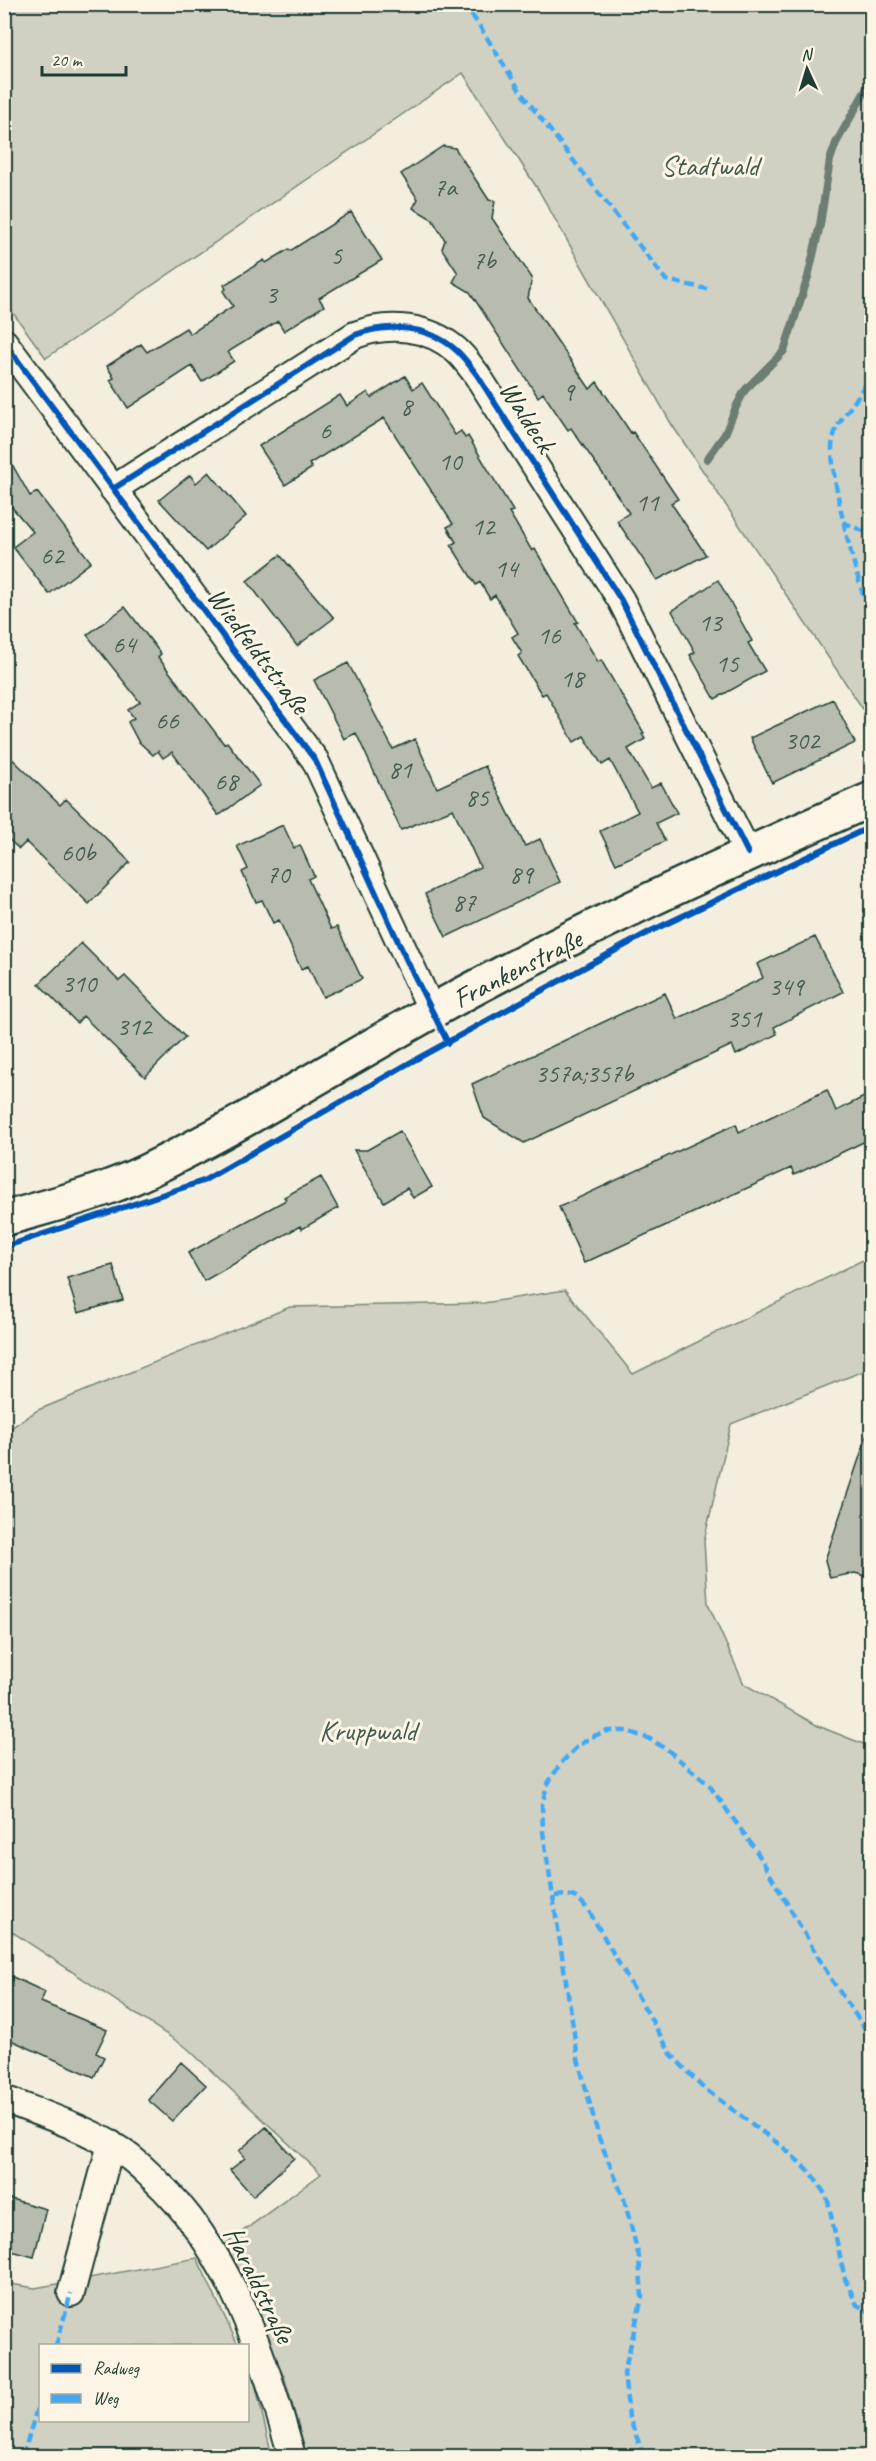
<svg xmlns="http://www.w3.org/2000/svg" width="876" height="2461" viewBox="0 0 876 2461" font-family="Caveat,sans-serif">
  <rect width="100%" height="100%" fill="#f3eede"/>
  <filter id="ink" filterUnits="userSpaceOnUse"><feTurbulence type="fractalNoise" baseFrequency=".0167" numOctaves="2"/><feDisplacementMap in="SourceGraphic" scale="12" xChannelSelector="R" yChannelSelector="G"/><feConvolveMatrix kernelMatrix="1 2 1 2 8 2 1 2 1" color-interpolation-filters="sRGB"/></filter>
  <g filter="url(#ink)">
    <path fill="#d0d1c2" stroke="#78877b" stroke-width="1.5" d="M 5,4 L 871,5 L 871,721 L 672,425 L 539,191 L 463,73 L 46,358 L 5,302 Z
      M 871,1256 L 871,1368 L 731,1424 L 704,1541 L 708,1604 L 744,1684 L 818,1726 L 871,1747 L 871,2456 L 307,2456 L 284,2376 L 220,2248 L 321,2174 L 187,2048 L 5,1927 L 5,1432 L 38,1410 L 290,1307 L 484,1303 L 565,1290 L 633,1374 Z
      M 197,2258 L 238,2345 L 40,2346 L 40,2420 L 248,2420 L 248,2366 L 255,2383 L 272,2456 L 5,2456 L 4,2283 L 35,2288 Z"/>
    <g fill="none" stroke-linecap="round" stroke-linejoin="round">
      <path stroke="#6c7d72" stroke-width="8" d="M 707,459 L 725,434 L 736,407 L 745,390 L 784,351 L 808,277 L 820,225 L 830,160 L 836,143 L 872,79"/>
    </g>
    <path fill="#b8bcae" stroke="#1f3d34" stroke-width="1.5" d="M 443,146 L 455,148 L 489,200 L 495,201 L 492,218 L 532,278 L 528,298 L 590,389 L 597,382 L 631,433 L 633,432 L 678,499 L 671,503 L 706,555 L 657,580 L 617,521 L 629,513 L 603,474 L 571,428 L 568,430 L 543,393 L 538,397 L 470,292 L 453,282 L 458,273 L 442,249 L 445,240 L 432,219 L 413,208 L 418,199 L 401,174 Z
      M 351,212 L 382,260 L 319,298 L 324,306 L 284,331 L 278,321 L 228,352 L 234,361 L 202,382 L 192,366 L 128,408 L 110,380 L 114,378 L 107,366 L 141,344 L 147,352 L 186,328 L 190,334 L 233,306 L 223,291 L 226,289 L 224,285 L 264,260 L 266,263 L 289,249 L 290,251 Z
      M 405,376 L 413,389 L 422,383 L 455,435 L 461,431 L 465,438 L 468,436 L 513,511 L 509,512 L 532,551 L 535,549 L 578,622 L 575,623 L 598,662 L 601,660 L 644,733 L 642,734 L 645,739 L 628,749 L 651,788 L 661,783 L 677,813 L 656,823 L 665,841 L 616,864 L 600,831 L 638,812 L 610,760 L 602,765 L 584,736 L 574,742 L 546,693 L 542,695 L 518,656 L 522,653 L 512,637 L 518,633 L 495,595 L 490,599 L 480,582 L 476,585 L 451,545 L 456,542 L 447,527 L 453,524 L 384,418 L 309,464 L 312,468 L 285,485 L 259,446 L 340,395 L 347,406 L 368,392 L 371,398 Z
      M 4,450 L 30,496 L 37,492 L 91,562 L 49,594 L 13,547 L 33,532 L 4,498 Z
      M 209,472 L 246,516 L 206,551 L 159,500 L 190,475 L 196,483 Z
      M 280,555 L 334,618 L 297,646 L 247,581 Z
      M 718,580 L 752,641 L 748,643 L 765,671 L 715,699 L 690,655 L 695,652 L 672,611 Z
      M 125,607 L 161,654 L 158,657 L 224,744 L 227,742 L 260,785 L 221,814 L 218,815 L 172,752 L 163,758 L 158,751 L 153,755 L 138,741 L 128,722 L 134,718 L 128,710 L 140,702 L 87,635 Z
      M 348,663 L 393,749 L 415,739 L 437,788 L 485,766 L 525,846 L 540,839 L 560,882 L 446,937 L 425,894 L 480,867 L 453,809 L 401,830 L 356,733 L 344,739 L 314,680 Z
      M 833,699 L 855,743 L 772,783 L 750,738 Z
      M 4,751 L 60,805 L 66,799 L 130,862 L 89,904 L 26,842 L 19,849 L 4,835 Z
      M 283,825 L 294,848 L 300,845 L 314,876 L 308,879 L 331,929 L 337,927 L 362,979 L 323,997 L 308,966 L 301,969 L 279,920 L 273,923 L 262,900 L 256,902 L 242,872 L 248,869 L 237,846 Z
      M 815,937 L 843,992 L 774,1027 L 777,1034 L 736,1055 L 732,1045 L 524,1143 L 484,1118 L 472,1084 L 665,993 L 677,1019 L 763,978 L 757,964 Z
      M 81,943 L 119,981 L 125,976 L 185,1037 L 145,1077 L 83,1016 L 77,1023 L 39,984 Z
      M 827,1090 L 836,1111 L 872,1093 L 872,1138 L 794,1175 L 791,1168 L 584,1263 L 559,1207 L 736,1124 L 739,1132 Z
      M 400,1131 L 432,1187 L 413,1198 L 407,1188 L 384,1202 L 354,1150 L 367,1150 Z
      M 321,1177 L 338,1208 L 302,1229 L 300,1226 L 204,1281 L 188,1253 L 286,1200 L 284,1197 Z
      M 113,1265 L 123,1300 L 78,1313 L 67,1278 Z
      M 867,1435 L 872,1436 L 872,1578 L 855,1573 L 830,1578 L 825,1560 Z
      M 4,1973 L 45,1992 L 41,2002 L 107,2030 L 96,2053 L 104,2057 L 94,2077 L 4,2037 Z
      M 181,2062 L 206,2085 L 172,2121 L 148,2100 Z
      M 266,2127 L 294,2158 L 253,2196 L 230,2170 L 245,2158 L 239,2151 Z
      M 4,2197 L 46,2209 L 34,2257 L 4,2249 Z"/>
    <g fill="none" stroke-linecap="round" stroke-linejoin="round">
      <defs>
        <path id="minor" d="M 4,342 L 315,760 L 432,1011
          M 113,489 L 355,335 C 388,322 429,326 456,350 C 464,357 470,366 477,375 L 621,600 L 748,853
          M 4,2099 C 39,2113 77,2125 110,2144 C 126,2153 140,2165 153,2178 C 232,2251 263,2356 292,2456
          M 71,2293 L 111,2144"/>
        <path id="secondary" d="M 4,1219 C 52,1205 102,1193 147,1171 C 250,1121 347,1058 447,1003 C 584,928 729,861 872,799"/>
      </defs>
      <use href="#minor" stroke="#1f3d34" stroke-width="30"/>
      <use href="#secondary" stroke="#1f3d34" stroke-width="38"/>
      <use href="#minor" stroke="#fcf5e5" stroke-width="26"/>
      <use href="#secondary" stroke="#fcf5e5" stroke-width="33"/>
      <path stroke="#3fa9f5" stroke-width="4.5" stroke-dasharray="9 4.5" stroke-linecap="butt" d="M 463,4 L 477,22 L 522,94 L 666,280 L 707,289
        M 872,372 C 867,380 863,388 858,396 C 849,411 837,421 833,439 C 826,467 859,590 872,619
        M 843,522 L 872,535
        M 555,1896 C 574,1894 577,1896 589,1911 L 671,2054 L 701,2086 L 784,2148 L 811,2173 L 827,2197 L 845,2279 L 857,2305 L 872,2313
        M 56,2346 L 71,2293
        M 23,2456 L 40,2398
        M 644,2456 L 629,2417 L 624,2373 L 642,2297 L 639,2257 L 624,2199 L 599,2138 L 578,2059 L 543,1832 L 542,1805 L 547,1785 L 561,1763 L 579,1745 L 591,1737 L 607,1731 L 627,1731 L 650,1739 L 669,1751 L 709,1785 L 757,1852 L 831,1979 L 872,2039"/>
      <defs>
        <path id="cycleway" d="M 4,342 L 315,760 L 407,961 L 448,1043
          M 113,489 L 355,335 C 388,322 429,326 456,350 C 464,357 470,366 477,375 L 621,600 L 748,853
          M 4,1247 L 203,1181 L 411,1062 L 651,931 L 872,826"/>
      </defs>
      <use href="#cycleway" stroke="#fcf5e5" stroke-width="10"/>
      <use href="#cycleway" stroke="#0057b8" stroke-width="6"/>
    </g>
  </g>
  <g text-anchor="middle" stroke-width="6" stroke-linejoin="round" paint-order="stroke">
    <g font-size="26" fill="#455d52">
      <text x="445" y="196">7a</text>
      <text x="336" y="264">5</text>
      <text x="484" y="269">7b</text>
      <text x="271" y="303">3</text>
      <text x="568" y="400">9</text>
      <text x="406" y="415">8</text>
      <text x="325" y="439">6</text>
      <text x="450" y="470">10</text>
      <text x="647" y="511">11</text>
      <text x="483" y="535">12</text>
      <text x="52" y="564">62</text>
      <text x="506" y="577">14</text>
      <text x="710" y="631">13</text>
      <text x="549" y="644">16</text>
      <text x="124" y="653">64</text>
      <text x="727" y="672">15</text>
      <text x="572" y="687">18</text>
      <text x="167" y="729">66</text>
      <text x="802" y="749">302</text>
      <text x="400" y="778">81</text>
      <text x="226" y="790">68</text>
      <text x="477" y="806">85</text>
      <text x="78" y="861">60b</text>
      <text x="278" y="883">70</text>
      <text x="521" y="883">89</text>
      <text x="464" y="911">87</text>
      <text x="79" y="992">310</text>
      <text x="786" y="995">349</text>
      <text x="744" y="1027">351</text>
      <text x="134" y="1035">312</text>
      <text x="584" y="1082">357a;357b</text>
    </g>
    <g font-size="28" fill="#425b50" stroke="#fcf5e5">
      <text x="710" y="175">Stadtwald</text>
      <text x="368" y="1740">Kruppwald</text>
    </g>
    <g font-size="28" fill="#1f3d34" stroke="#fcf5e5">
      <text transform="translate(528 416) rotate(57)" y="10">Waldeck</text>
      <text transform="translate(259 650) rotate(53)" y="10">Wiedfeldtstraße</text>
      <text transform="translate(517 968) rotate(-27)" y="10">Frankenstraße</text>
      <text transform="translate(260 2284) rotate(64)" y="10">Haraldstraße</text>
    </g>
  </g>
  <rect width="876" height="2461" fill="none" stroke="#fcf5e5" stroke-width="24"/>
  <rect x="12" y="12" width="852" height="2437" fill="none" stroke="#1f3d34" stroke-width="2" filter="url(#ink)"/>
  <rect x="39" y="2344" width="210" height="78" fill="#fcf5e5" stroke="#a4ab9e" stroke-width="1.5"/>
  <rect x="51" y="2364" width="30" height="9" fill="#0057b8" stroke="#a4ab9e" stroke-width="1.5"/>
  <text x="93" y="2374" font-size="18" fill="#1f3d34">Radweg</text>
  <rect x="51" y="2394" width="30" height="9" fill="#3fa9f5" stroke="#a4ab9e" stroke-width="1.5"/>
  <text x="93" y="2404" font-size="18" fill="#1f3d34">Weg</text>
  <g transform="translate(807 69) rotate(356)" stroke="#fcf5e5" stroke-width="4.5" paint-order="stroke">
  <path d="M0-4.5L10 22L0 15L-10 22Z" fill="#1f3d34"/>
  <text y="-9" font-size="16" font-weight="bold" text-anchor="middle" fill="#1f3d34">N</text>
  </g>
  <path d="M42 66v9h84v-9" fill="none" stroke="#1f3d34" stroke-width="3"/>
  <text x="51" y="66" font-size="18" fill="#1f3d34" stroke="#fcf5e5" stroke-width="4.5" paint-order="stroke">20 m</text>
</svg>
